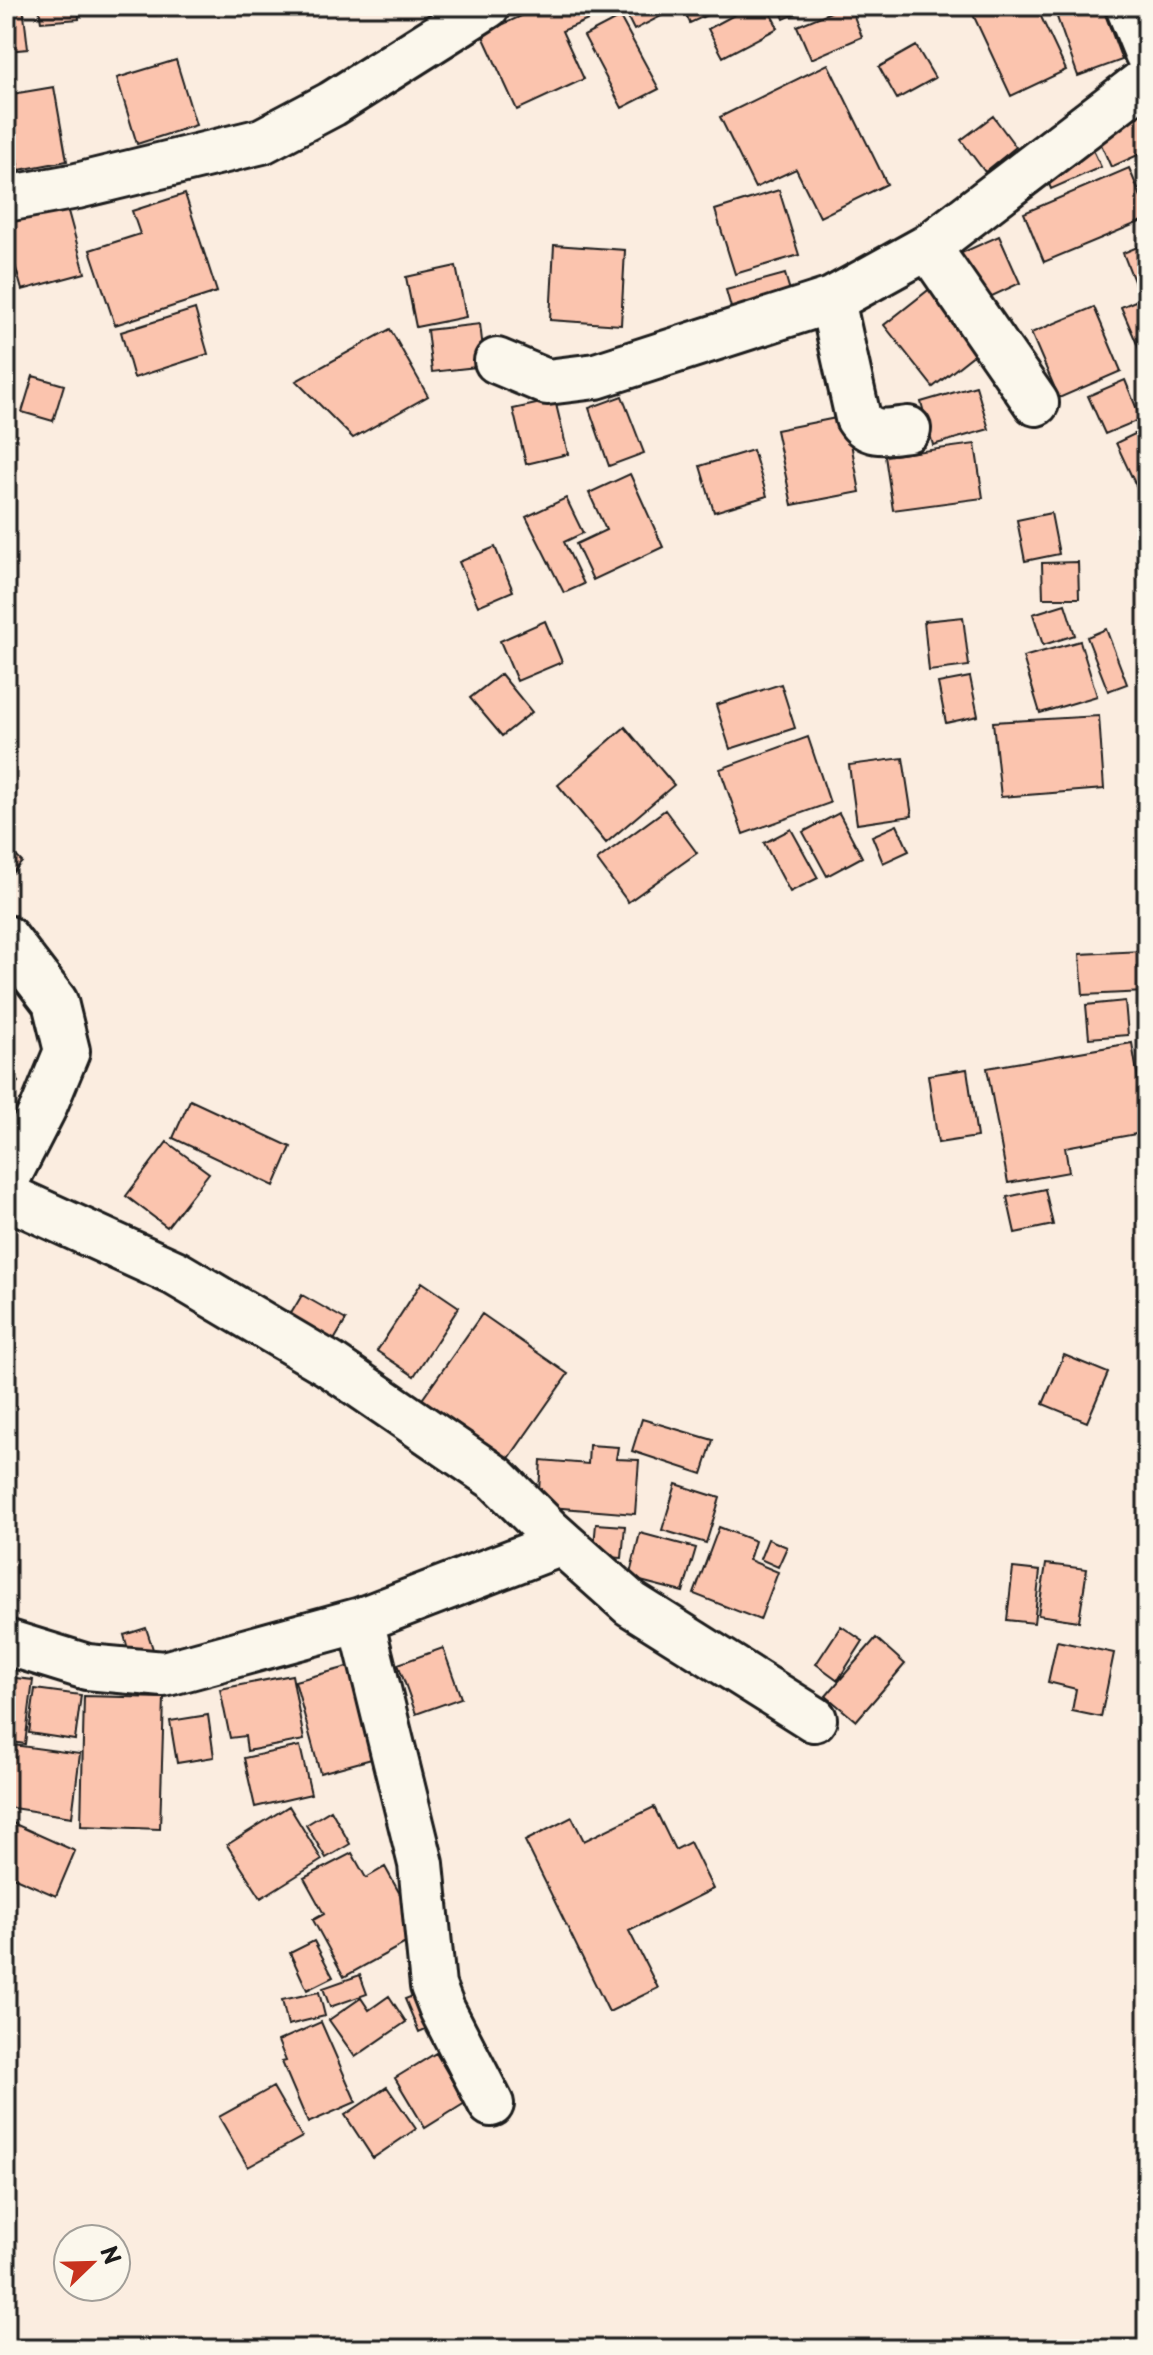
<svg xmlns="http://www.w3.org/2000/svg" width="1153" height="2355" viewBox="0 0 1153 2355" font-family="'Playpen Sans',sans-serif">
  <rect width="100%" height="100%" fill="#fbede0"/>
  <filter id="ink" filterUnits="userSpaceOnUse"><feTurbulence type="fractalNoise" baseFrequency=".0125" numOctaves="2"/><feDisplacementMap in="SourceGraphic" scale="16" xChannelSelector="R" yChannelSelector="G"/><feConvolveMatrix kernelMatrix="1 2 1 2 8 2 1 2 1" color-interpolation-filters="sRGB"/></filter>
  <g filter="url(#ink)">
    <path fill="#fbc4ae" stroke="#1c1c1c" stroke-width="2" d="M 6,6 L 23,6 L 28,49 L 6,51 Z
      M 39,6 L 78,6 L 79,19 L 41,22 Z
      M 85,6 L 156,6 L 156,15 L 85,14 Z
      M 543,6 L 581,6 L 588,20 L 562,31 L 584,79 L 517,110 L 482,34 Z
      M 622,6 L 666,6 L 669,12 L 634,30 Z
      M 682,6 L 726,6 L 690,23 Z
      M 751,6 L 767,6 L 778,28 L 723,57 L 708,29 Z
      M 779,6 L 813,6 L 784,19 Z
      M 845,6 L 850,6 L 862,37 L 811,59 L 797,26 Z
      M 969,6 L 1036,6 L 1066,70 L 1011,96 Z
      M 1053,6 L 1102,6 L 1122,60 L 1078,76 Z
      M 620,17 L 659,89 L 622,108 L 584,36 Z
      M 916,46 L 935,78 L 897,99 L 879,67 Z
      M 176,60 L 196,125 L 137,144 L 117,78 Z
      M 828,64 L 887,184 L 820,217 L 796,169 L 755,188 L 720,117 Z
      M 54,87 L 67,161 L 19,170 L 6,95 Z
      M 1144,113 L 1147,120 L 1147,151 L 1111,167 L 1096,133 Z
      M 993,116 L 1016,147 L 985,172 L 961,140 Z
      M 1093,150 L 1101,167 L 1051,189 L 1044,171 Z
      M 1129,168 L 1147,211 L 1147,219 L 1044,262 L 1024,213 Z
      M 779,190 L 799,255 L 735,274 L 715,210 Z
      M 185,194 L 217,292 L 115,325 L 90,250 L 140,234 L 132,211 Z
      M 66,204 L 85,273 L 22,290 L 6,233 L 6,221 Z
      M 999,236 L 1020,283 L 977,303 L 957,255 Z
      M 1147,243 L 1147,290 L 1139,294 L 1123,253 Z
      M 554,245 L 625,250 L 621,325 L 550,320 Z
      M 456,266 L 466,317 L 416,327 L 406,277 Z
      M 785,274 L 793,301 L 734,318 L 726,290 Z
      M 936,284 L 985,346 L 933,387 L 884,325 Z
      M 1147,296 L 1147,367 L 1121,307 Z
      M 1094,307 L 1121,371 L 1059,398 L 1031,333 Z
      M 195,309 L 208,354 L 134,378 L 121,332 Z
      M 480,324 L 485,366 L 432,372 L 427,330 Z
      M 390,329 L 428,396 L 353,438 L 296,381 Z
      M 33,376 L 64,385 L 53,421 L 22,412 Z
      M 1125,380 L 1141,419 L 1105,434 L 1088,396 Z
      M 976,386 L 989,429 L 933,445 L 921,402 Z
      M 622,396 L 644,453 L 609,466 L 589,408 Z
      M 555,400 L 568,454 L 526,464 L 513,409 Z
      M 846,416 L 860,492 L 792,505 L 776,430 Z
      M 1147,428 L 1147,504 L 1145,505 L 1116,443 Z
      M 975,444 L 983,498 L 893,510 L 885,456 Z
      M 753,450 L 767,496 L 714,512 L 700,466 Z
      M 630,474 L 663,547 L 593,580 L 576,544 L 606,530 L 589,493 Z
      M 566,498 L 583,533 L 564,542 L 584,584 L 564,593 L 526,517 Z
      M 1051,513 L 1059,554 L 1025,561 L 1017,520 Z
      M 495,547 L 513,591 L 478,606 L 459,562 Z
      M 1078,562 L 1079,598 L 1043,598 L 1042,563 Z
      M 1065,604 L 1075,635 L 1043,645 L 1033,614 Z
      M 963,617 L 969,666 L 929,671 L 924,621 Z
      M 545,621 L 562,662 L 517,681 L 500,641 Z
      M 1106,629 L 1127,684 L 1108,691 L 1087,637 Z
      M 1080,641 L 1097,696 L 1040,713 L 1023,657 Z
      M 501,674 L 532,712 L 502,736 L 470,698 Z
      M 970,677 L 978,716 L 946,723 L 938,683 Z
      M 781,684 L 795,728 L 730,749 L 716,705 Z
      M 1099,716 L 1104,789 L 1001,797 L 993,722 Z
      M 625,727 L 674,785 L 606,843 L 558,785 Z
      M 808,737 L 830,803 L 743,834 L 720,769 Z
      M 903,758 L 912,816 L 857,824 L 849,765 Z
      M 665,810 L 697,853 L 628,902 L 597,860 Z
      M 839,813 L 862,857 L 827,876 L 803,832 Z
      M 897,825 L 909,851 L 883,863 L 872,836 Z
      M 791,829 L 818,878 L 790,892 L 764,843 Z
      M 6,846 L 22,862 L 6,880 Z
      M 1143,951 L 1145,992 L 1083,995 L 1080,954 Z
      M 1125,1001 L 1128,1035 L 1089,1038 L 1086,1005 Z
      M 1132,1043 L 1147,1132 L 1065,1147 L 1069,1172 L 1008,1183 L 987,1068 Z
      M 6,1069 L 18,1082 L 6,1093 Z
      M 967,1069 L 977,1137 L 938,1143 L 928,1075 Z
      M 190,1100 L 291,1147 L 274,1186 L 173,1138 Z
      M 167,1142 L 209,1173 L 167,1227 L 126,1196 Z
      M 1045,1189 L 1053,1225 L 1015,1233 L 1007,1197 Z
      M 422,1282 L 459,1307 L 414,1376 L 377,1351 Z
      M 302,1295 L 346,1320 L 330,1347 L 286,1322 Z
      M 482,1314 L 568,1374 L 507,1461 L 421,1401 Z
      M 1064,1355 L 1108,1373 L 1087,1422 L 1043,1404 Z
      M 642,1419 L 713,1440 L 702,1474 L 632,1451 Z
      M 589,1445 L 618,1447 L 616,1459 L 639,1460 L 635,1514 L 538,1506 L 541,1460 L 588,1464 Z
      M 676,1484 L 720,1498 L 706,1543 L 662,1530 Z
      M 596,1524 L 625,1526 L 622,1558 L 593,1556 Z
      M 719,1527 L 755,1541 L 749,1560 L 778,1572 L 760,1620 L 694,1594 Z
      M 640,1533 L 696,1548 L 683,1592 L 629,1578 Z
      M 768,1539 L 787,1547 L 778,1567 L 760,1559 Z
      M 1046,1564 L 1087,1569 L 1079,1621 L 1038,1615 Z
      M 1013,1568 L 1040,1571 L 1034,1623 L 1007,1620 Z
      M 841,1626 L 863,1641 L 838,1680 L 816,1664 Z
      M 146,1628 L 153,1649 L 130,1656 L 124,1635 Z
      M 876,1638 L 905,1664 L 856,1721 L 826,1696 Z
      M 1057,1641 L 1114,1653 L 1101,1717 L 1072,1711 L 1076,1689 L 1048,1682 Z
      M 443,1648 L 461,1698 L 416,1714 L 398,1664 Z
      M 355,1665 L 379,1757 L 320,1773 L 295,1681 Z
      M 292,1675 L 304,1740 L 247,1751 L 245,1736 L 230,1738 L 220,1689 Z
      M 6,1677 L 33,1680 L 25,1744 L 6,1741 Z
      M 35,1689 L 81,1695 L 75,1740 L 29,1733 Z
      M 84,1696 L 164,1698 L 160,1829 L 81,1826 Z
      M 208,1715 L 214,1757 L 177,1763 L 170,1721 Z
      M 6,1744 L 80,1754 L 72,1817 L 6,1807 Z
      M 300,1746 L 311,1794 L 255,1807 L 244,1758 Z
      M 289,1806 L 322,1860 L 261,1898 L 227,1845 Z
      M 654,1807 L 675,1850 L 690,1842 L 713,1889 L 629,1931 L 658,1988 L 609,2012 L 525,1841 L 572,1817 L 584,1841 Z
      M 331,1810 L 350,1844 L 326,1858 L 306,1825 Z
      M 6,1820 L 75,1851 L 56,1896 L 6,1874 Z
      M 352,1853 L 366,1878 L 385,1867 L 422,1934 L 344,1977 L 313,1920 L 324,1914 L 304,1878 Z
      M 314,1941 L 333,1977 L 307,1990 L 290,1953 Z
      M 360,1975 L 367,1994 L 330,2007 L 323,1988 Z
      M 319,1992 L 325,2016 L 288,2025 L 282,2000 Z
      M 423,1992 L 437,2024 L 419,2032 L 405,1999 Z
      M 389,1996 L 406,2022 L 355,2057 L 329,2020 L 361,1998 L 369,2010 Z
      M 321,2022 L 356,2102 L 308,2123 L 282,2062 L 286,2061 L 278,2041 Z
      M 436,2053 L 465,2103 L 425,2128 L 395,2078 Z
      M 273,2087 L 302,2137 L 248,2167 L 219,2117 Z
      M 387,2087 L 416,2129 L 373,2158 L 345,2115 Z"/>
    <g fill="none" stroke-linecap="round" stroke-linejoin="round">
      <defs>
        <path id="minor" d="M 6,199 L 77,186 L 262,141 L 332,104 L 487,6
          M 928,247 L 1036,403
          M 832,300 L 858,418 C 870,437 889,431 908,429
          M 497,361 L 547,382 L 596,376 L 832,300 L 928,247 L 1147,79
          M 6,938 L 55,1002 L 67,1051 L 43,1109 L 6,1181
          M 6,1196 L 175,1273 L 329,1364 L 497,1479 L 549,1531 L 631,1604 L 814,1719
          M 361,1620 L 421,1864 L 433,1986 L 442,2009 L 491,2104
          M 6,1642 L 87,1667 L 164,1674 L 361,1620 L 562,1543"/>
        <path id="tertiary" d="M 1128,6 L 1147,53"/>
      </defs>
      <use href="#minor" stroke="#1c1c1c" stroke-width="50"/>
      <use href="#tertiary" stroke="#1c1c1c" stroke-width="50"/>
      <use href="#minor" stroke="#fbf7ec" stroke-width="44"/>
      <use href="#tertiary" stroke="#fbf7ec" stroke-width="44"/>
    </g>
  </g>
  <rect width="1153" height="2355" fill="none" stroke="#fbf7ec" stroke-width="32"/>
  <rect x="16" y="16" width="1121" height="2323" fill="none" stroke="#1c1c1c" stroke-width="3" filter="url(#ink)"/>
  <g transform="translate(92 2263) rotate(67)"><circle r="38" fill="#fbf7ec" stroke="#a29f99" stroke-width="2"/>
  <path d="M0-6L14 30L0 20L-14 30Z" fill="#c8321e"/>
  <text y="-12" font-size="22" font-weight="bold" text-anchor="middle" fill="#1c1c1c">N</text>
  </g>
</svg>
